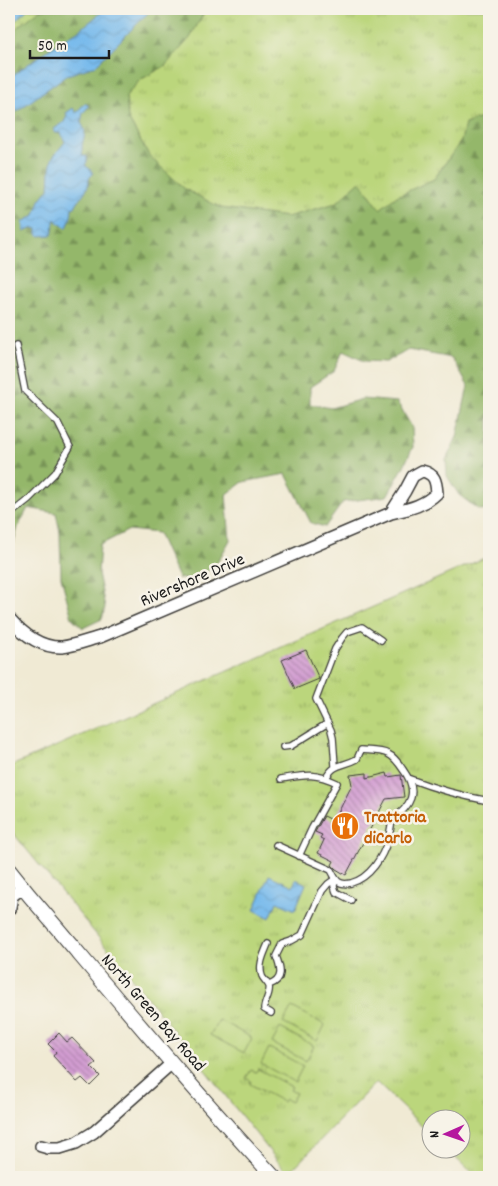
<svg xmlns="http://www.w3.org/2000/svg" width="498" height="1186" viewBox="0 0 498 1186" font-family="Dekko,sans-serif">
  <defs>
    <pattern id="grass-tufts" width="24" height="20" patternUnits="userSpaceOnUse" patternTransform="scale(1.25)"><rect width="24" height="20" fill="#bbd67b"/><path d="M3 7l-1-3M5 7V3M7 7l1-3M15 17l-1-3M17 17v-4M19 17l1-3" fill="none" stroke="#a0b76a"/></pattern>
    <pattern id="forest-firs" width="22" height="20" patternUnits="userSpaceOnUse" patternTransform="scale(1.25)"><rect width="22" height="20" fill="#94b76b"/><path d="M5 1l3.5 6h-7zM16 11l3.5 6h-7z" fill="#789457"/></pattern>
    <pattern id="water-waves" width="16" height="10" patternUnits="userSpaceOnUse" patternTransform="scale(1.25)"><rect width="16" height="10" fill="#77baec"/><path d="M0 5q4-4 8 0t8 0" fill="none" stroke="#669fca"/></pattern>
    <pattern id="building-back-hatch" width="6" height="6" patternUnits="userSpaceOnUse" patternTransform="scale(1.25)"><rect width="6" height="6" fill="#d29cd1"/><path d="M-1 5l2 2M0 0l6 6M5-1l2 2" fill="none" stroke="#aa7ea9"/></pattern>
  </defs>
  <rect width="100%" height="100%" fill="#f7f3e8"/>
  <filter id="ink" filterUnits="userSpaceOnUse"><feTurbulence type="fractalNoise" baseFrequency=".02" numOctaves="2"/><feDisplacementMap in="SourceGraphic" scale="10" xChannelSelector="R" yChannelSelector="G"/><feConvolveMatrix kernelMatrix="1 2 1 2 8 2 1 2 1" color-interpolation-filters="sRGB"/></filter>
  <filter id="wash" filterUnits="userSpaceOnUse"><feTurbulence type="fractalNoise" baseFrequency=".0096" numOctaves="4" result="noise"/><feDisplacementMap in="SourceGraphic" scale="20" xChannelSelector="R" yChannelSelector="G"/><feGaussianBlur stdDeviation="1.12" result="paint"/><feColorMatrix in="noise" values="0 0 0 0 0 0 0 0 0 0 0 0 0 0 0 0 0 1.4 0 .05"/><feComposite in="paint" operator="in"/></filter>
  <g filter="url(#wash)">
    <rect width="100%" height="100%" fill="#f0ead4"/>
    <path fill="url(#grass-tufts)" stroke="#6c794c" d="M 9,9 L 489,9 L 489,316 L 181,235 L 9,100 Z
      M 489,556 L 489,1177 L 476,1177 L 446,1149 L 460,1148 L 460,1118 L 430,1118 L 430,1134 L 376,1082 L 288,1174 L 122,966 L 9,828 L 9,767 Z"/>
    <path fill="url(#forest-firs)" stroke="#586a44" d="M 46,9 L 206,9 L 190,38 L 165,66 L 140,80 L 126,96 L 128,118 L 150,157 L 185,189 L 221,208 L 287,217 L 336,203 L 360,181 L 380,209 L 397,196 L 434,179 L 461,141 L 465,124 L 489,115 L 489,509 L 479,510 L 459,495 L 447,476 L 446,460 L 457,437 L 468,386 L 452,358 L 409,350 L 386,362 L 364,361 L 343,351 L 334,371 L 310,387 L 310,404 L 331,408 L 362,399 L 397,402 L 412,427 L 413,447 L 403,468 L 387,496 L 343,502 L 325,527 L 311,523 L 286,474 L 243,482 L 226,495 L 230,540 L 217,563 L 195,581 L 178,578 L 158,533 L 129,530 L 100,545 L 98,573 L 105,607 L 102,619 L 83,628 L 72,618 L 61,577 L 60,532 L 56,513 L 28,508 L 18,527 L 9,561 L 9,34 L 40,10 Z"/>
    <path fill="#bbd67b" stroke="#6c794c" d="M 292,1007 L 325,1025 L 317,1041 L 283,1023 Z
      M 219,1020 L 252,1038 L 244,1053 L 210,1035 Z
      M 280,1028 L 314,1046 L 306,1061 L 272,1043 Z
      M 269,1048 L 303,1066 L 295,1082 L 261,1064 Z
      M 258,1069 L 292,1087 L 290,1090 L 296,1093 L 291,1102 L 285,1099 L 283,1102 L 250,1084 L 251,1081 L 246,1078 L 251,1070 L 256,1072 Z"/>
    <path fill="url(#water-waves)" stroke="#4a6b84" d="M 9,9 L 28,9 L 9,26 Z
      M 106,9 L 152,9 L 95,66 L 67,75 L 9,117 L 9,78 L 48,50 L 82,28 Z
      M 85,103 L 89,106 L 83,113 L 81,123 C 89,134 82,138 82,148 C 82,150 82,153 83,156 L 87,156 L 87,162 L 85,165 L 91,170 L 93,174 L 89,178 C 90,190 79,197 75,207 L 72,208 C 72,215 70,221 67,228 L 58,223 L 55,219 C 53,224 54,229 52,235 L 40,236 L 36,233 L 37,232 L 37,229 L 34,228 L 24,232 L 23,222 L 35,215 L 40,200 L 49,189 L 50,170 L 52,158 L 65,142 L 61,133 L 55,133 L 54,129 L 64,122 L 67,116 L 66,113 L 73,108 L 76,113 Z
      M 269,875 L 293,886 L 296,879 L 306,884 L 295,910 L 277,902 L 270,918 L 254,910 Z"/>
    <g id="blocks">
      <path fill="url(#building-back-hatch)" d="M 306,650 L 319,679 L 295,689 L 282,660 Z
        M 367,773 L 367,778 L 387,773 L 388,777 L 401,775 L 404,797 L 386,799 L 346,875 L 336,869 L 332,865 L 334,861 L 318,853 L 324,840 L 320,838 L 322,835 L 315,832 L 324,816 L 334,821 L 352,785 L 350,775 Z
        M 59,1033 L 67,1042 L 72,1038 L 96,1063 L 91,1067 L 100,1076 L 90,1086 L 82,1078 L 77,1082 L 53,1056 L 56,1052 L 48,1044 Z"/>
    </g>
  </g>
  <g filter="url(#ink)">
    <use href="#blocks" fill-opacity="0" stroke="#3c3b38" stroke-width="1"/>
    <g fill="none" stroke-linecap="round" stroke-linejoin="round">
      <defs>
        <path id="service" d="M 9,515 L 29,499 L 55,473 L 70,447 L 58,423 L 25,391 L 16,346
          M 283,747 L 291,746 L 328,723
          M 335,766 L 333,738 L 331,730 L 316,699 L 335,649 L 342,638 L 347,632 L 362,627 L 381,640
          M 281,779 C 304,775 315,772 337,783 L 312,828 L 299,856
          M 410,779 C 436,789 462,796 489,801
          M 276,845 L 331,870 C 336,880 338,886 351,883 C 370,878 383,857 388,839 C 390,833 391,826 392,820 C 411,806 419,792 404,771 C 400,765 395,757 388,754 C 380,750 369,751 361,750 L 357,759 C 343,767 335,762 326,778
          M 335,879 L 334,886 L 336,892 L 351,900
          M 268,944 C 264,954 258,965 262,976 C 263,979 267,982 269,986 C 271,993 264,1002 264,1009 L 271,1013
          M 269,985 C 284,980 281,969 276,956 L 282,944 L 291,941 L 302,935 L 322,891 L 328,884 L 335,879"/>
        <path id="minor" d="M 9,618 C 22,633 41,648 62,647 C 73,646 89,640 100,637 L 391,513 C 408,509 424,506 437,493 C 436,481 435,474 422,471 L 413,476 L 405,491 L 391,513
          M 9,909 L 10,907 L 12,896 L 23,887
          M 41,1146 L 48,1148 L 60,1148 L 76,1143 L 94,1132 L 172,1063"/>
        <path id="tertiary" d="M 9,870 L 29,895 C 110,990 189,1086 274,1177"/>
      </defs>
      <use href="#service" stroke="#3c3b38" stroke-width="8"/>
      <use href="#minor" stroke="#3c3b38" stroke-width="14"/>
      <use href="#tertiary" stroke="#3c3b38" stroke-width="16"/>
      <use href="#service" stroke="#fff" stroke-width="5.5"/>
      <use href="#minor" stroke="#fff" stroke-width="11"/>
      <use href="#tertiary" stroke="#fff" stroke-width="14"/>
    </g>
  </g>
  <defs>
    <symbol id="restaurant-disc" viewBox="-11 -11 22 22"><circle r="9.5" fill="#e8710a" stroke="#f7f3e8"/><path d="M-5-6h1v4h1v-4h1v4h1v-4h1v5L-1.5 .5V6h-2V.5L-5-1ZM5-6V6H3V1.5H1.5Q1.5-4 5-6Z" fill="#fff"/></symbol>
  </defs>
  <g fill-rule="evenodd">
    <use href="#restaurant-disc" x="329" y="810" width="32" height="32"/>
  </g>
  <g text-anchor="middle" stroke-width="5" stroke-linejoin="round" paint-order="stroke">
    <g font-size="18" fill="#1c1c1c" stroke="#f7f3e8">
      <text transform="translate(192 579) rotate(-23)" y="6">Rivershore Drive</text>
      <text transform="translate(154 1012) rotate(49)" y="6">North Green Bay Road</text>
    </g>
    <g font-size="18" font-weight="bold" fill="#c56008" stroke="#f7f3e8" text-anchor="start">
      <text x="364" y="822">Trattoria<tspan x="364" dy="21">diCarlo</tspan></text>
    </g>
  </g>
  <rect width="498" height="1186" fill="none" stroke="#f7f3e8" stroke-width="30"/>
  <g transform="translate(446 1134) rotate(268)"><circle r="24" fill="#f7f3e8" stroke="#9f9d96"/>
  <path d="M0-4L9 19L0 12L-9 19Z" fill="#b5179e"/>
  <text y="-8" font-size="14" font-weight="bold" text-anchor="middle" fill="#1c1c1c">N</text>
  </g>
  <path d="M30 50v8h79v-8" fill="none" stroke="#1c1c1c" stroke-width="2.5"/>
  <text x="38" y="50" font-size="15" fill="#1c1c1c" stroke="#f7f3e8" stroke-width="4" paint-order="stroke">50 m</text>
</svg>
